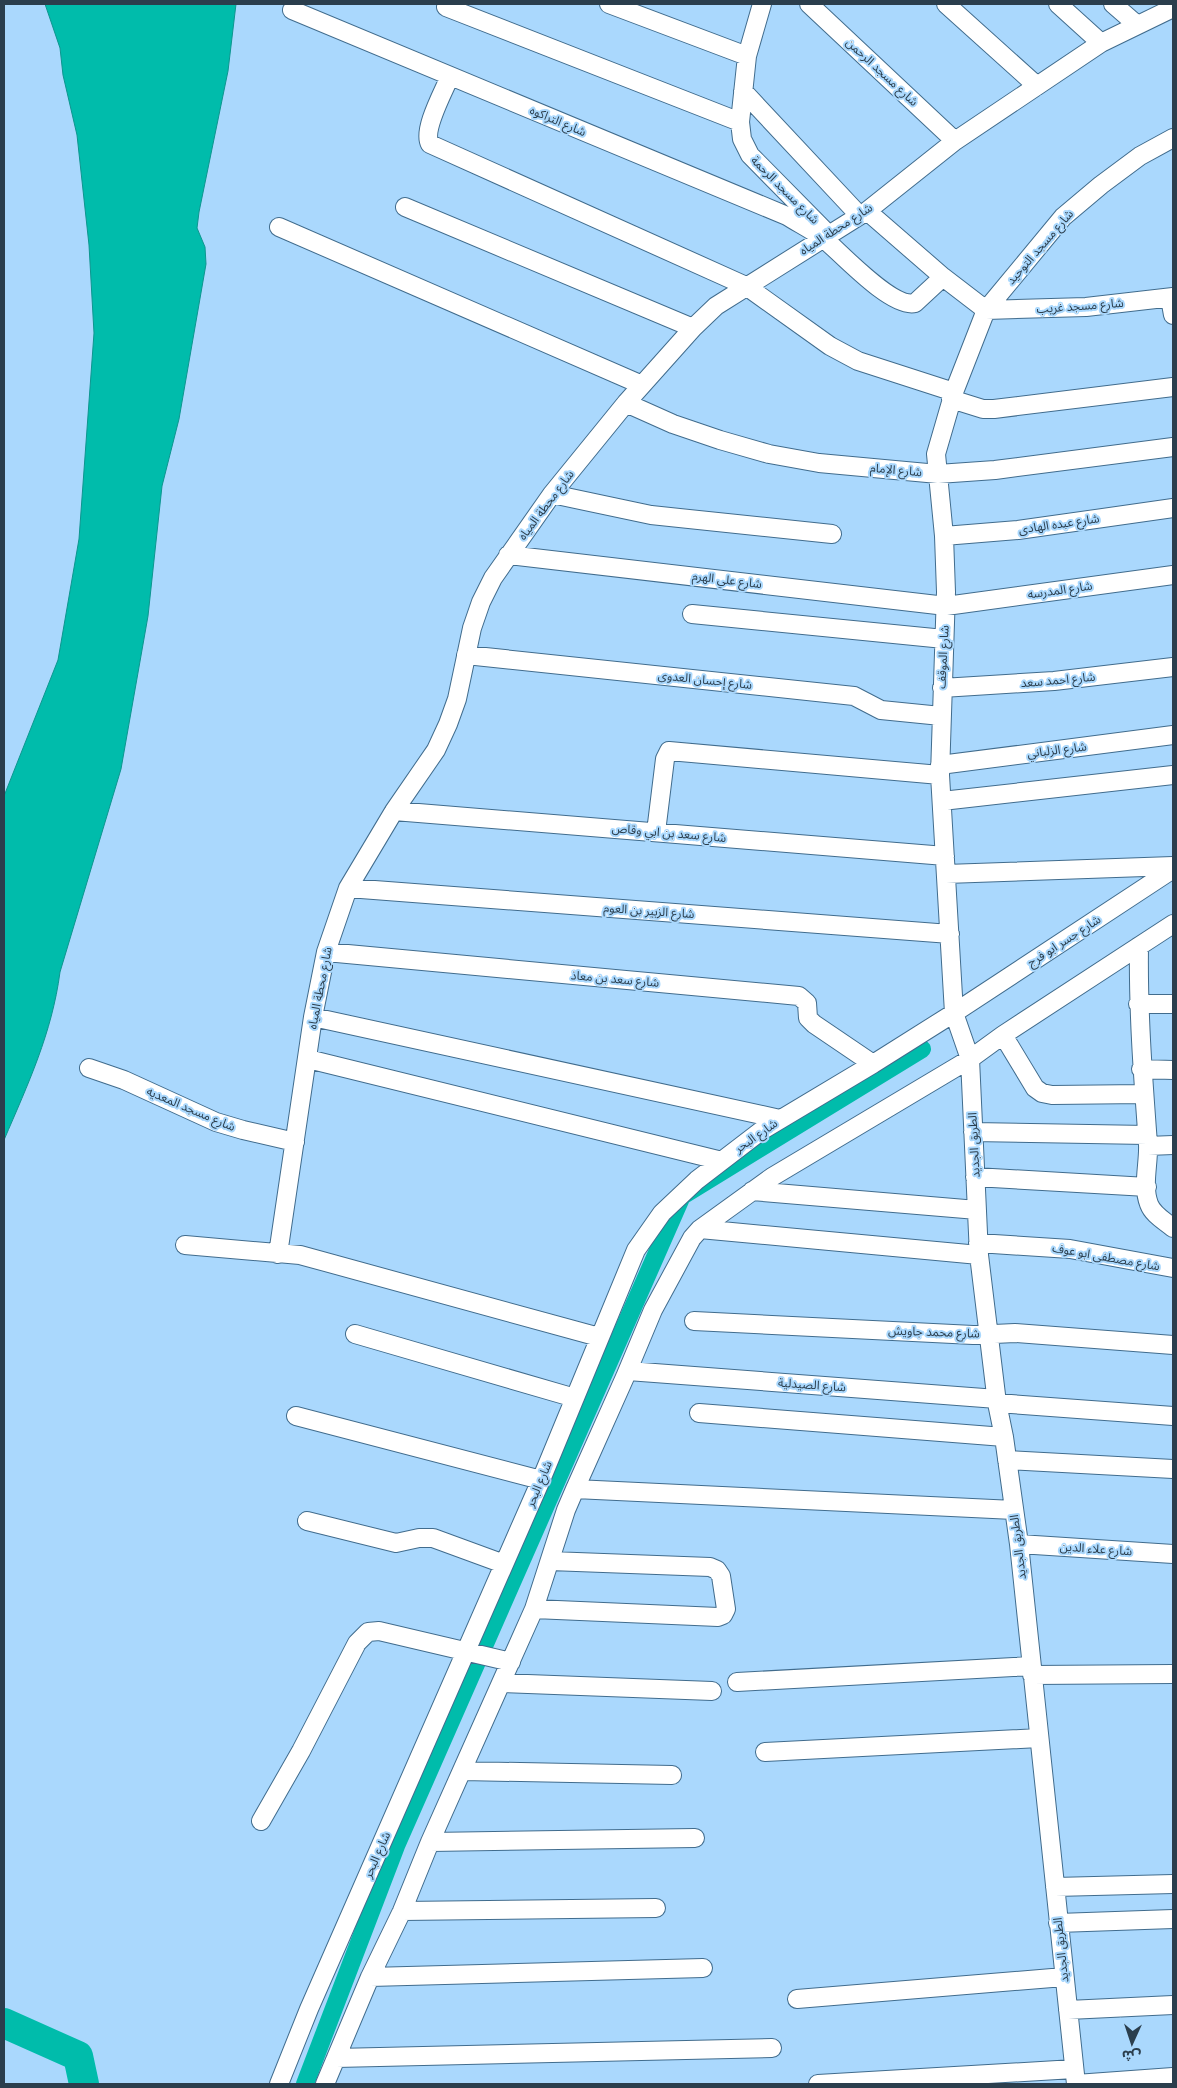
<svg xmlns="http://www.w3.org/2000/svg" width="1177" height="2088" viewBox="0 0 1177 2088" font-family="Georgia,'Noto Sans Arabic',serif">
  <rect width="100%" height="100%" fill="#aad8fd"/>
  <path fill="#00bcab" stroke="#0d968f" d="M 45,4 L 236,4 L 228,71 L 199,212 L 197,228 L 205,247 L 206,264 L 179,419 L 162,486 L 148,616 L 121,769 L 60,972 C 52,1033 28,1084 4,1140 L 4,796 L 58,660 L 79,539 L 94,333 L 89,245 L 77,135 L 63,75 L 60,48 Z"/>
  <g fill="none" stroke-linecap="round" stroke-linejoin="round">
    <path stroke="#00bcab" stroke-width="18" d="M 305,2084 L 396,1846 L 682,1196 L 922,1049"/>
    <path stroke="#00bcab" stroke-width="30" d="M 4,2023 L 78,2056 L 84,2084"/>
    <defs>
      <path id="minor" d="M 609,4 L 747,56
        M 762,4 L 747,56 L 740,122 L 742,139 L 750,155 L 828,234
        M 809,4 L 955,141
        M 946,4 L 1037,86
        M 1058,4 L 1101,43
        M 1113,4 L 1136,24
        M 446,7 L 740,122
        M 292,10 L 787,216 C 798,223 812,230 823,238 C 841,253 892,309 915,303 L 943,277
        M 450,76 C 444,91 422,130 430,144 L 746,286 L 830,346 L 858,361 L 954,392
        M 743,91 L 859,215
        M 405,207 L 693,328
        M 867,211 L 943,277 L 986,310
        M 279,227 L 642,385
        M 1170,298 L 1173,315
        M 986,310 L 1086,307 L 1173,297
        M 951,399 L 983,409 L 994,409 L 1173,387
        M 626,403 L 673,424 L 720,440 L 769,454 L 819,463 L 938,474 L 995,470 L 1173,447
        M 552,494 L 651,515 L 832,534
        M 944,536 L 1018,530 L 1173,508
        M 508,555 L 946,606 L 1173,575
        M 692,614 L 944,639
        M 466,655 L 854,696 L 881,710 L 941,716
        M 942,688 L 1054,681 L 1173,667
        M 940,765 L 1173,735
        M 942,801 L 1173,775
        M 394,811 L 945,856
        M 656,832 L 665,759 L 669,751 L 940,775
        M 946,874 L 1173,866
        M 348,888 L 950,934
        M 1139,946 C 1138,1012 1143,1077 1148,1144 C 1149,1163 1142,1186 1149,1204 C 1153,1215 1165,1221 1173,1228
        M 326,952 L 799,996 L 807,1003 L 808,1018 L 814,1024 L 873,1064
        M 1138,1004 L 1173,1004
        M 313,1017 L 780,1119
        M 1003,1035 L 1035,1088 L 1042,1093 L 1052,1095 L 1143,1094
        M 308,1059 L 722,1161
        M 89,1068 L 124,1080 L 216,1122 L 243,1130 L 295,1142
        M 1141,1069 L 1173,1070
        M 973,1132 L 1147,1135
        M 1148,1146 L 1173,1145
        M 975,1177 L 1147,1187
        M 752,1191 L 977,1210
        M 700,1229 L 979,1255
        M 978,1243 L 1070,1249 L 1173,1268
        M 185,1245 L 300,1255 L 599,1337
        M 278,1254 L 313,1017 L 326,952 L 348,888 L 394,811 L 436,750 L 448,724 L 457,699 L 472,628 L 481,602 L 493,578 L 552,494 L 626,403 L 693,328 L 716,306 L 867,211 L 955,141 L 1101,43 L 1173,8
        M 694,1321 L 973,1335 L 1015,1333 L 1173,1345
        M 355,1334 L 575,1398
        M 628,1371 L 997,1399
        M 997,1403 L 1173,1416
        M 699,1413 L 1004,1437
        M 296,1416 L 541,1480
        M 1007,1460 L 1173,1469
        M 575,1489 L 1014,1510
        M 307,1521 L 396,1543 L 419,1538 L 433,1538 L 504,1564
        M 1019,1544 L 1173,1554
        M 534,1609 L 718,1617 L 723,1615 L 726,1609 L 721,1576 L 717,1570 L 710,1567 L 550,1561
        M 1032,1675 L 1173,1674
        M 737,1682 L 1031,1666
        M 502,1683 L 712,1691
        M 765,1752 L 1039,1738
        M 463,1771 L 672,1775
        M 261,1821 L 301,1751 L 357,1643 L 368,1632 L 379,1631 L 511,1662
        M 430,1842 L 695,1838
        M 1055,1887 L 1173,1884
        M 402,1911 L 656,1908
        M 1058,1923 L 1173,1919
        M 370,1977 L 703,1968
        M 797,1999 L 1064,1977
        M 1068,2010 L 1173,2005
        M 336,2058 L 772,2048
        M 279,2084 L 309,2009 L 541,1480 L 636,1250 L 662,1213 L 697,1180 L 761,1131 L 873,1064 L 954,1013 L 1173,869
        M 325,2084 L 370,1977 L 402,1911 L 430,1842 L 534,1609 L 566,1510 L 575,1489 L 625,1377 L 653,1310 L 692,1238 L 700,1229 L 772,1177 L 970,1059 L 1003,1035 L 1173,924
        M 818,2084 L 1074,2069
        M 1076,2084 L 1019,1544 L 1004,1437 L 997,1403 L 979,1255 L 970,1059 L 954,1013 L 940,775 L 946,592 L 944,536 L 936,454 L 954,392 L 986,310 L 1063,217 L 1101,185 L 1140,156 L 1173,138
        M 1076,2084 L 1173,2077"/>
    </defs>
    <use href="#minor" stroke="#416c8d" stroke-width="20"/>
    <use href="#minor" stroke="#fff" stroke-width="18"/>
  </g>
  <g text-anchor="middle" stroke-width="4" stroke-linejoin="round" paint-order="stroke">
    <g font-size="12" fill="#2b3e4d" stroke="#aad8fd">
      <text transform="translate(882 72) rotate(43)" y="4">شارع مسجد الرحمن</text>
      <text transform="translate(558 121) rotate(23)" y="4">شارع التراكوه</text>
      <text transform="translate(785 190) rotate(45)" y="4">شارع مسجد الرحمة</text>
      <text transform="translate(836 229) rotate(-33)" y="4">شارع محطة المياه</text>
      <text transform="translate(1040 247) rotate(-49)" y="4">شارع مسجد التوحيد</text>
      <text transform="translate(1080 306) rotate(-4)" y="4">شارع مسجد غريب</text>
      <text transform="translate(896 470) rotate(5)" y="4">شارع الإمام</text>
      <text transform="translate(546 505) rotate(-53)" y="4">شارع محطة المياه</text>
      <text transform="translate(1059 524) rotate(-8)" y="4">شارع عبده الهادى</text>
      <text transform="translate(727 580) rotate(7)" y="4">شارع علي الهرم</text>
      <text transform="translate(1060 590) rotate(-8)" y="4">شارع المدرسه</text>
      <text transform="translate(943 657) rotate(-87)" y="4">شارع الموقف</text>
      <text transform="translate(705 680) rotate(6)" y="4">شارع إحسان العدوى</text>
      <text transform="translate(1058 680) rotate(-5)" y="4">شارع احمد سعد</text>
      <text transform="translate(1057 750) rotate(-7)" y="4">شارع الزلباني</text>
      <text transform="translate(669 833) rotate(5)" y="4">شارع سعد بن ابي وقاص</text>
      <text transform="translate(649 911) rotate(4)" y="4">شارع الزبير بن العوم</text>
      <text transform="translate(1064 941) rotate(-33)" y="4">شارع جسر ابو فرج</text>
      <text transform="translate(615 979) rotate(5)" y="4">شارع سعد بن معاذ</text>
      <text transform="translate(320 988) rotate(-79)" y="4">شارع محطة المياه</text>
      <text transform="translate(191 1109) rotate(23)" y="4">شارع مسجد المعديه</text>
      <text transform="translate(756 1136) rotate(-35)" y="4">شارع البحر</text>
      <text transform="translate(974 1145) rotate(-93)" y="4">الطريق الجديد</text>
      <text transform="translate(1106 1257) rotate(10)" y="4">شارع مصطفى ابو عوف</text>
      <text transform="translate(934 1332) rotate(2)" y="4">شارع محمد جاويش</text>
      <text transform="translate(812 1385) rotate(4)" y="4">شارع الصيدلية</text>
      <text transform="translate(539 1484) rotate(-67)" y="4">شارع البحر</text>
      <text transform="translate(1018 1547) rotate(-97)" y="4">الطريق الجديد</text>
      <text transform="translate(1096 1549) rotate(4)" y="4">شارع علاء الدين</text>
      <text transform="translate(377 1855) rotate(-66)" y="4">شارع البحر</text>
      <text transform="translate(1061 1950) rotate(-96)" y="4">الطريق الجديد</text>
    </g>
  </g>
  <rect width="1177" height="2088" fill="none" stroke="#2b3e4d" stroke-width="10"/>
  <g transform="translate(1132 2043) rotate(183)" stroke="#aad8fd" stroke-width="4" paint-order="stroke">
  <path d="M0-4L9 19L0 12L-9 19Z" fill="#2b3e4d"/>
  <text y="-8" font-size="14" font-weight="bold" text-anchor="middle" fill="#2b3e4d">ش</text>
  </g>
</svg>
